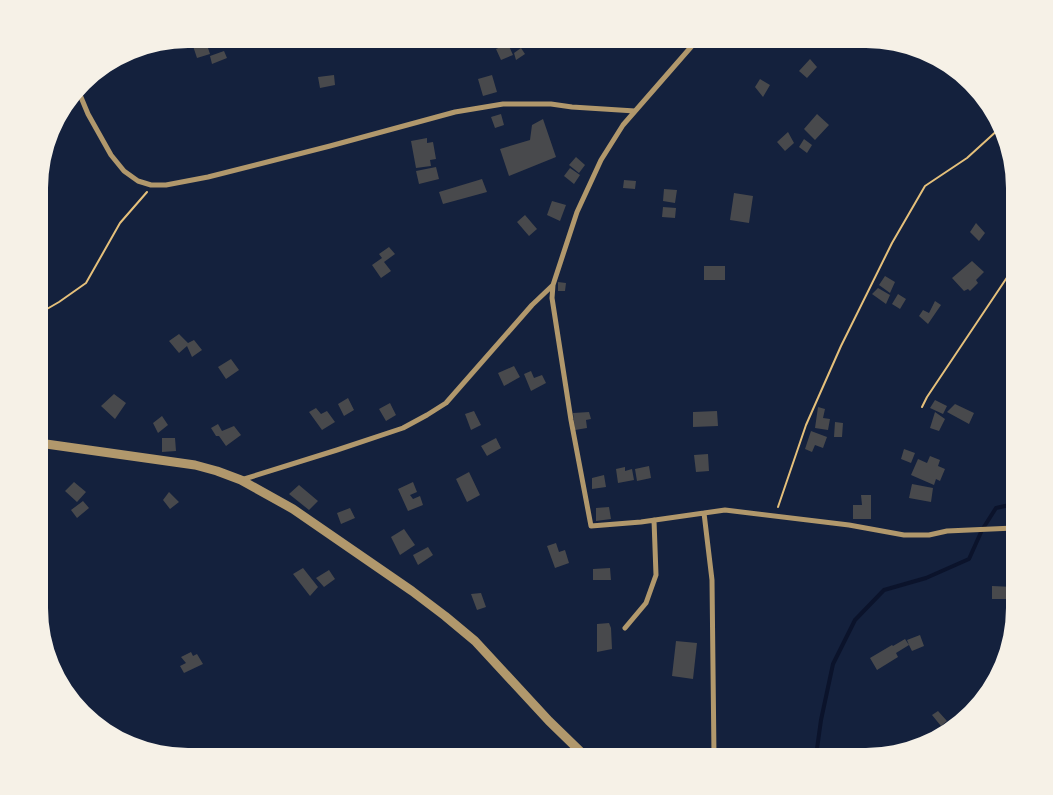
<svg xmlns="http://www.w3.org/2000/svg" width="1053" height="795" viewBox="0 0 1053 795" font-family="Overpass,sans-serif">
  <rect width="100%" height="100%" fill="#14213d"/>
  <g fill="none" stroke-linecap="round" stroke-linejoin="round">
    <path stroke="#0b132b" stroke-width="4" d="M 816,756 L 821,720 L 833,664 L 855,620 L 884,590 L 926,578 L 969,559 L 982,530 L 996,508 L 1014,504"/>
  </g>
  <path fill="#48494c" d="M 205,39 L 210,54 L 197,58 L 192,43 Z
    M 508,44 L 513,55 L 501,60 L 496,49 Z
    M 521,48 L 525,54 L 516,60 L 514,53 Z
    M 224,51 L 227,58 L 212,64 L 210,56 Z
    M 810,59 L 817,67 L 807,78 L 799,71 Z
    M 334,75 L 335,85 L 320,88 L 318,77 Z
    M 492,75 L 497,92 L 483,96 L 478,79 Z
    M 760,79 L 770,85 L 763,97 L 755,87 Z
    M 501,114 L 504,125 L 495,128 L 491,117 Z
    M 817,114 L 829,125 L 815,140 L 804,129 Z
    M 543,119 L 556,157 L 509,176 L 500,149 L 530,140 L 532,125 Z
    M 788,132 L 794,143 L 785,151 L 777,142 Z
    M 427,138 L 427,143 L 433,142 L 436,159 L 430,160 L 431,166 L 416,168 L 411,141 Z
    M 804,139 L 812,145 L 807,153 L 799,147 Z
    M 576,157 L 585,165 L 579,173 L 569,165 Z
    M 436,167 L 439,179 L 419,184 L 416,171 Z
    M 570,168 L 580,175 L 574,184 L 564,176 Z
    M 482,179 L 487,192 L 443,204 L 439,192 Z
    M 624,180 L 636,181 L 635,189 L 623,188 Z
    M 664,189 L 677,190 L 675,203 L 663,201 Z
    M 734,193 L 753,196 L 749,223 L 730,220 Z
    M 1014,197 L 1014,211 L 1008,202 Z
    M 552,201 L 566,205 L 560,221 L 547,215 Z
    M 663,207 L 676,208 L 675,218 L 662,217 Z
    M 525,215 L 537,229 L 529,236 L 517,222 Z
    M 976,223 L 985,233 L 979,241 L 970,232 Z
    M 389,247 L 395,254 L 384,262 L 391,271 L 381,278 L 372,265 L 382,258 L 379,254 Z
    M 972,261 L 984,272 L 976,280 L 978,283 L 970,291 L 968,289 L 964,291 L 952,278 Z
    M 704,266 L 725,266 L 725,280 L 704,280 Z
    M 885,276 L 895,282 L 890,293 L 879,285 Z
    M 558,282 L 566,283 L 565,291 L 558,291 Z
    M 878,288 L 890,295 L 886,304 L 872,294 Z
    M 898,294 L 906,299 L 900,309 L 892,304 Z
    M 935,301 L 941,305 L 928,324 L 919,316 L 923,310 L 929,313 Z
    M 179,334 L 188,343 L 194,340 L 202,350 L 192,357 L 187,346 L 179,353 L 169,341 Z
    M 231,359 L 239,370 L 226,379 L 218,367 Z
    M 514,366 L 520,377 L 504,386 L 498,373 Z
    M 531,371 L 534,378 L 542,375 L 546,383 L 531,391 L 524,374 Z
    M 114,394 L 126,403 L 115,419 L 101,406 Z
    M 348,398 L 354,410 L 344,416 L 338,404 Z
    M 935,400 L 947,406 L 943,414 L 930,408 Z
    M 390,403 L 396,415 L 386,421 L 379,409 Z
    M 955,404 L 974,413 L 969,424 L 947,412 Z
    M 818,407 L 825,409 L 823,418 L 830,419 L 828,430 L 815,428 Z
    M 316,408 L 321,414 L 327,411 L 335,422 L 322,430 L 309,412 Z
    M 474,411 L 481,425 L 471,430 L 465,414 Z
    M 717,411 L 718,426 L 693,427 L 693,412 Z
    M 589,412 L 591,419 L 586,420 L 587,428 L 575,430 L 573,413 Z
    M 935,412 L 945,419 L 939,431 L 930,428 Z
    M 162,416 L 168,425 L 158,433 L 153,423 Z
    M 835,422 L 843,423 L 842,437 L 834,437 Z
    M 218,424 L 222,431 L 234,426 L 241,435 L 226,446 L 219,436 L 216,436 L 211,428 Z
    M 811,431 L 827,437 L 823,448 L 815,445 L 812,452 L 805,449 Z
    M 162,438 L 175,438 L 176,451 L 162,452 Z
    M 496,438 L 501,448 L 487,456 L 481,446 Z
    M 904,449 L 915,453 L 911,463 L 901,459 Z
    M 708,454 L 709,471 L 696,472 L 694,455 Z
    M 930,456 L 940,460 L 938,466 L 945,469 L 940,481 L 936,479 L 934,485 L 911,475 L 918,459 L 927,463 Z
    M 649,466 L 651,478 L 637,481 L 635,469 Z
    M 625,467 L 625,471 L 632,469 L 634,480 L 618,483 L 616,469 Z
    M 469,472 L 480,495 L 467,502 L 456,479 Z
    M 604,475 L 606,487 L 592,489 L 592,478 Z
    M 74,482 L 86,492 L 77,502 L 65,491 Z
    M 413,482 L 417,492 L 410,495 L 413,499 L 420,496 L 423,505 L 408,511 L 398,489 Z
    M 912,484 L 933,488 L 931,502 L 909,498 Z
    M 299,485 L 318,501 L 309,510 L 289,494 Z
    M 169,492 L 179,502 L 170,509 L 163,500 Z
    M 861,495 L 871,495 L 871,519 L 853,519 L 853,505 L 862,505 Z
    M 83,501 L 89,508 L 77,518 L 71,510 Z
    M 609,507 L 611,519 L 596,521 L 596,508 Z
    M 350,508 L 355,518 L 341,524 L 337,513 Z
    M 404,529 L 415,545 L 400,555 L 391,537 Z
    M 556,543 L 559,552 L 565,550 L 569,563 L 555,568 L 547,546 Z
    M 428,547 L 433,555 L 418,565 L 413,555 Z
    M 303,568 L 318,587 L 310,596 L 293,574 Z
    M 610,568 L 611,580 L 593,580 L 593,569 Z
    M 329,570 L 335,579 L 324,587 L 316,578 Z
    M 992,586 L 1014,587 L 1014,599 L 992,599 Z
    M 481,593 L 486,607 L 477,610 L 471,594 Z
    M 609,623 L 611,628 L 612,649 L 597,652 L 597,624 Z
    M 920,635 L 924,646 L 912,651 L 909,645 L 896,653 L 898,657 L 877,670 L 870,658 L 892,645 L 893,646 L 905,639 L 909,645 L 907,640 Z
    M 676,641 L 697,643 L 693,679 L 672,676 Z
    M 191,652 L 193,656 L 197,654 L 203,664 L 184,673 L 180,666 L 186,663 L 181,657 Z
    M 938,711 L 947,721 L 941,726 L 932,715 Z"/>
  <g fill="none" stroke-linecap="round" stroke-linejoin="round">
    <path stroke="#e5c07b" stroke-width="2" d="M 40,313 L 59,302 L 86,283 L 120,223 L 147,192
      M 922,407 L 927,397 L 1014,267
      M 778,507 L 806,425 L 841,346 L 892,243 L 925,186 L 967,158 L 1000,128"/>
    <path stroke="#b1986c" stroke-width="5" d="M 78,90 L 88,114 L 111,155 L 124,171 L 138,181 L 151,185 L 166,185 L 208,177 L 330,146 L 455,112 L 503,104 L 551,104 L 572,107 L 635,111
      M 553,285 L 552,298 L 571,420 L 591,526 L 641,522 L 725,510 L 849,525 L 904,535 L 929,535 L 947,531 L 1014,528
      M 241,480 L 337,450 L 403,428 L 427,415 L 446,403 L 532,305 L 553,285 L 577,212 L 601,160 L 623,125 L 698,39
      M 704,513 L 712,580 L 714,756
      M 625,628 L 646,603 L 656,575 L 654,520"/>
    <path stroke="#b1986c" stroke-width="9" d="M 39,443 L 195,465 L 217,471 L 241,480 L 293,509 L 412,591 L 445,616 L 475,641 L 549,721 L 585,756"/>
  </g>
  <path d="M0 0H1053V795H0ZM188 48H866A140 140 0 0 1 1006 188V608A140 140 0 0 1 866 748H188A140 140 0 0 1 48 608V188A140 140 0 0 1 188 48Z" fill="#f6f1e7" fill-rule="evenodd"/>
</svg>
